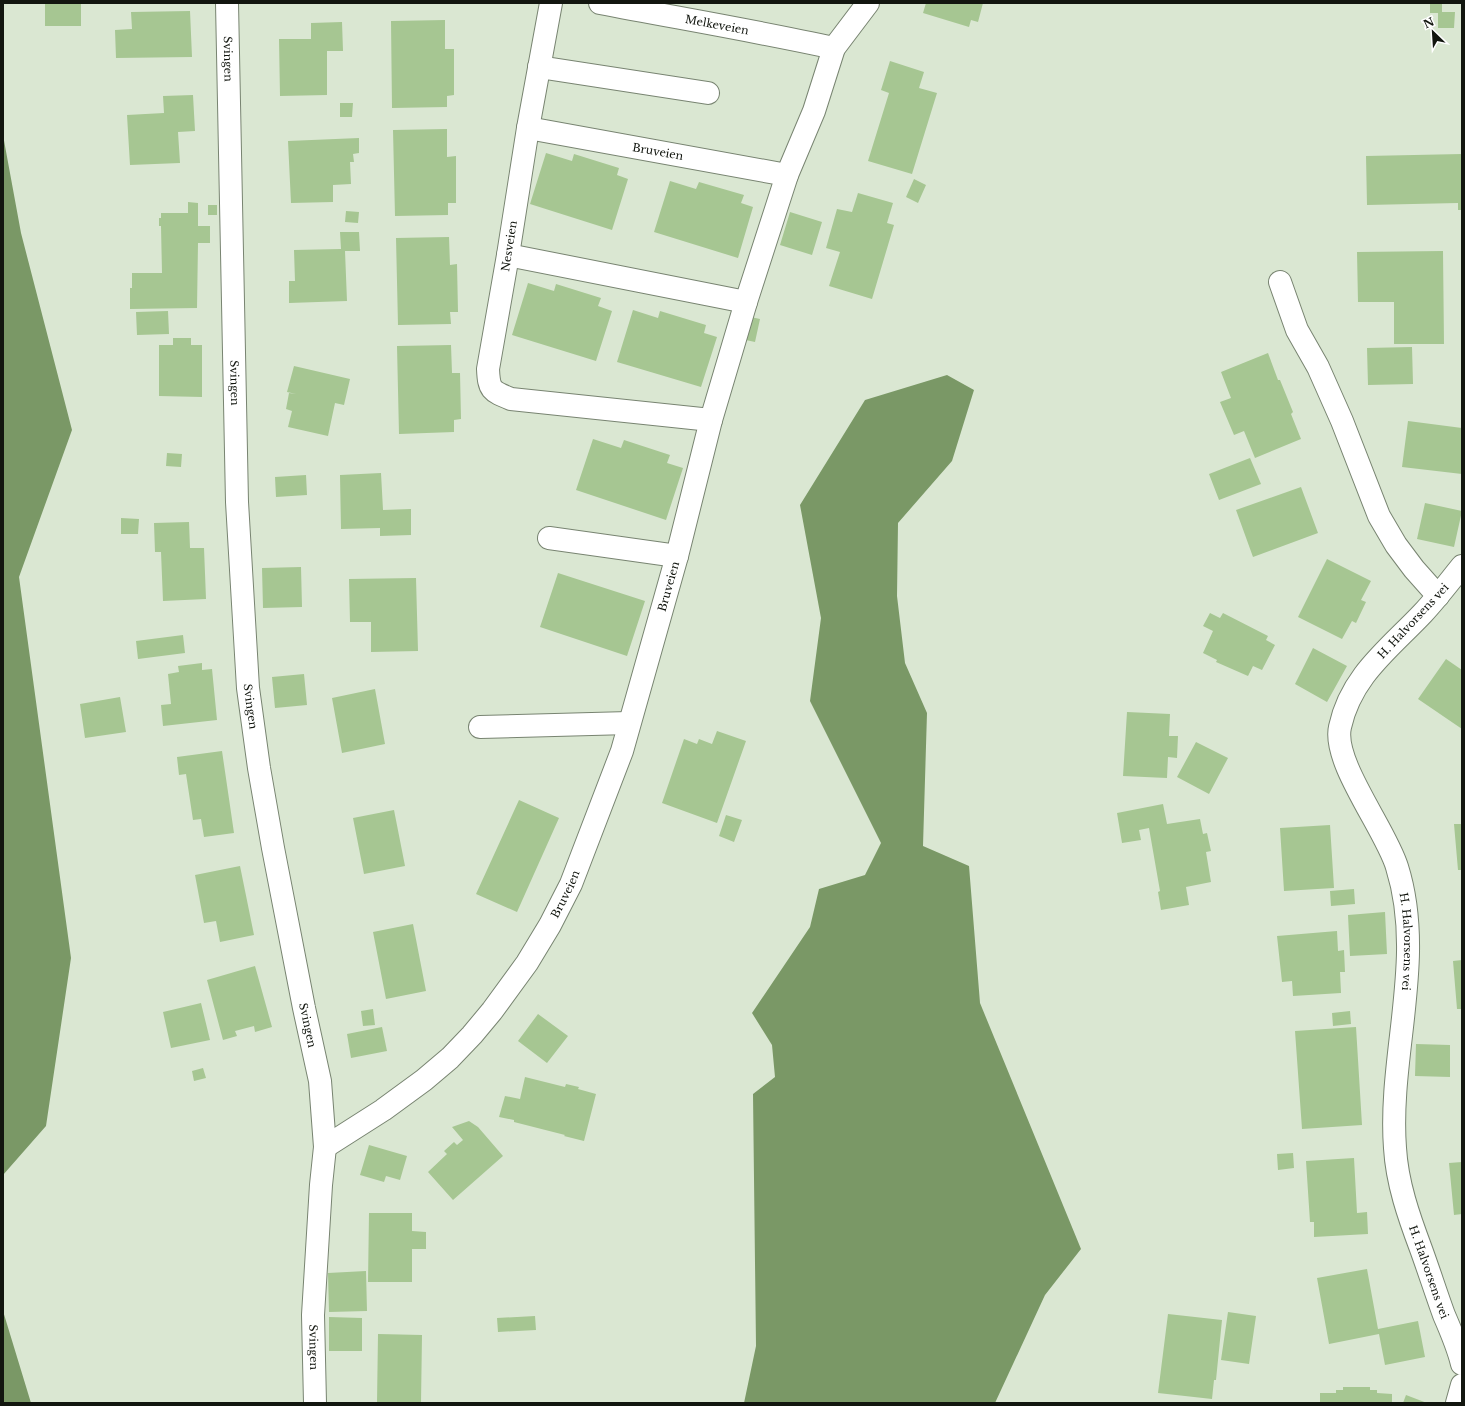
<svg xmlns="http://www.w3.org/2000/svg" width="1465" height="1406" viewBox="0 0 1465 1406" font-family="'Libre Baskerville',serif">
  <rect width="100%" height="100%" fill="#dae7d2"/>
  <path fill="#7a9866" d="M 3,135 L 21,233 L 72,430 L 19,577 L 71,958 L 46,1126 L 3,1175 Z
    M 947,375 L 974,390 L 952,461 L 898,523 L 897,596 L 905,663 L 927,713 L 923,846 L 969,866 L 980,1003 L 1081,1249 L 1045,1295 L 995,1403 L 744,1403 L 756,1346 L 753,1094 L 775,1077 L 772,1045 L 752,1013 L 810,927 L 819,889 L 865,875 L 881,843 L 810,701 L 821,618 L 800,505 L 865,400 Z
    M 3,1311 L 31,1403 L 3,1403 Z"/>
  <path fill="#a6c692" d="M 45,3 L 81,3 L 81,26 L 45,26 Z
    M 926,3 L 983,3 L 978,22 L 971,20 L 969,27 L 923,13 Z
    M 1430,3 L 1442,3 L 1442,12 L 1455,12 L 1454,28 L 1438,28 L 1438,13 L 1430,13 Z
    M 190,11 L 192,57 L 116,58 L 115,30 L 132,29 L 131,12 Z
    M 445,20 L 445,49 L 454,49 L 454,95 L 447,96 L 447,107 L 392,108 L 391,21 Z
    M 342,22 L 343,51 L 327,51 L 327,95 L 280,96 L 279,39 L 311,39 L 311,23 Z
    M 890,61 L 924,72 L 919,88 L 937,93 L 912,174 L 868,161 L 889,93 L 881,90 Z
    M 193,95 L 195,131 L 178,132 L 180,163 L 130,165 L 127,115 L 164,113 L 163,96 Z
    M 340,103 L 353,103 L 352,117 L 340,117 Z
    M 447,129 L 447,157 L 456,156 L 456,203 L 448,203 L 448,215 L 395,216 L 393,130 Z
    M 359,138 L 359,153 L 353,154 L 354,162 L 350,162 L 351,184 L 333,185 L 333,202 L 291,203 L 288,141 Z
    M 546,153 L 572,161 L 574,154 L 619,168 L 617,175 L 628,179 L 612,230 L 530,204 Z
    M 1462,154 L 1462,210 L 1458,210 L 1458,203 L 1367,205 L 1366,156 Z
    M 914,179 L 926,185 L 918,203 L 906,197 Z
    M 670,181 L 696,189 L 699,182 L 744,195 L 741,203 L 753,207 L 738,258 L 654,232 Z
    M 858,193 L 893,203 L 887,223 L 894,225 L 872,299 L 829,286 L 840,252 L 826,248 L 837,209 L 852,212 Z
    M 188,202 L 198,203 L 198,226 L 210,226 L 210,243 L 198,243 L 197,308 L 130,309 L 130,288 L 132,288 L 132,273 L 162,273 L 161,226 L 159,226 L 159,218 L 161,218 L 161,213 L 188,213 Z
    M 208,205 L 217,205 L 217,215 L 208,215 Z
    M 346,211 L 359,212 L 358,223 L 345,222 Z
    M 790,212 L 822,222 L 812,255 L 780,245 Z
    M 340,232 L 359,232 L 360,251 L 345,251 L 347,301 L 289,303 L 289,281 L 295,281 L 294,250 L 341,249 Z
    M 449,237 L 450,265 L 457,264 L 458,312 L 450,312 L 451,324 L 398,325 L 396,238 Z
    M 1443,251 L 1444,344 L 1394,344 L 1394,302 L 1358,302 L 1357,252 Z
    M 528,283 L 554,291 L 556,284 L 601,298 L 598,306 L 612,311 L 596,361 L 512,335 Z
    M 633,310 L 658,318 L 660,311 L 706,325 L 704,333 L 717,337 L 701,387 L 617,362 Z
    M 168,311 L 169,334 L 137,335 L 136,312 Z
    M 746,316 L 760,319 L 755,342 L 741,339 Z
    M 173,338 L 191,338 L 191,345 L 202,345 L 202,397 L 159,396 L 159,345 L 173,345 Z
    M 451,345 L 452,373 L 460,373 L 461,419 L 454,420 L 454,432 L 399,434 L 397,346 Z
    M 1412,347 L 1413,384 L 1368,385 L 1367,348 Z
    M 1268,353 L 1278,380 L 1280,380 L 1293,412 L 1291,414 L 1301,439 L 1255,458 L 1244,431 L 1234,435 L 1220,402 L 1231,398 L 1221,372 Z
    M 294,366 L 350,379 L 344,405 L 335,403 L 328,436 L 288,427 L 292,411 L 286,409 L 289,393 L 296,394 L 287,392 Z
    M 1408,421 L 1462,428 L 1462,474 L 1402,467 Z
    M 593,439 L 621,448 L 624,440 L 670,455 L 667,463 L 683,468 L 666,520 L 576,490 Z
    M 167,453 L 182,454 L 181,467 L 166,466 Z
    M 1250,458 L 1261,484 L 1219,500 L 1209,474 Z
    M 381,473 L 383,510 L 411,509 L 411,535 L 380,536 L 380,528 L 341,529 L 340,475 Z
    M 306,475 L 307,495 L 276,497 L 275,477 Z
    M 1301,487 L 1318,533 L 1253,557 L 1236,510 Z
    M 1425,503 L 1462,511 L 1454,547 L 1417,539 Z
    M 121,518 L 139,519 L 138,534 L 121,534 Z
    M 189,522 L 190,548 L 204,548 L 206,599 L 163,601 L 161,552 L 155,552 L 154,523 Z
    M 1327,559 L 1371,581 L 1361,600 L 1366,602 L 1356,623 L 1352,621 L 1342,639 L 1298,617 Z
    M 301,567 L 302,607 L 263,608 L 262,568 Z
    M 558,573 L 645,601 L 627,656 L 540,627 Z
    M 416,578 L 418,651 L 371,652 L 371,622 L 350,622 L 349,579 Z
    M 1210,613 L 1220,618 L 1223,613 L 1268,636 L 1266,640 L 1275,645 L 1262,670 L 1253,666 L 1248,676 L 1216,662 L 1217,660 L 1203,653 L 1213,631 L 1203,626 Z
    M 183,635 L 185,653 L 138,659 L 136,641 Z
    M 1313,648 L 1347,666 L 1327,702 L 1295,684 Z
    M 1446,659 L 1462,670 L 1462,729 L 1418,699 Z
    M 202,663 L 202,670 L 212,669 L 217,720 L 163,726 L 161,705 L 171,704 L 168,674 L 179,672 L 178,666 Z
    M 304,674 L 307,705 L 275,708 L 272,677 Z
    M 375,689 L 385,744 L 342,753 L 332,698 Z
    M 120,697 L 126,732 L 85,738 L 80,704 Z
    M 1127,712 L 1170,714 L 1169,736 L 1178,736 L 1177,758 L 1168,757 L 1167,778 L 1123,776 Z
    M 717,731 L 746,741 L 717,823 L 662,803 L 684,739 L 697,744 L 699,739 L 712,744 Z
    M 1196,742 L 1228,758 L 1209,794 L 1177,777 Z
    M 222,751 L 234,833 L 204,837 L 201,819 L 193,820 L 186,774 L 179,775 L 177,757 Z
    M 519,800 L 559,818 L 517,912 L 476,894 Z
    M 1163,804 L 1167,824 L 1200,819 L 1203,834 L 1207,833 L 1211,851 L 1206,852 L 1211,882 L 1186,887 L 1189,905 L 1161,910 L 1158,892 L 1160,891 L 1149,828 L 1139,830 L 1141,840 L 1122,843 L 1117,813 Z
    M 394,810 L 405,866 L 364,874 L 353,818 Z
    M 726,815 L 742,820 L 734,842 L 719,836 Z
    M 1454,824 L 1462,824 L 1462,870 L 1458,870 Z
    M 1330,825 L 1334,888 L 1284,891 L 1280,828 Z
    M 240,866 L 254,935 L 220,942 L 216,921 L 204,923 L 195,875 Z
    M 1354,889 L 1355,904 L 1331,906 L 1330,891 Z
    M 1385,912 L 1387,954 L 1350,956 L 1348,915 Z
    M 413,924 L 426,991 L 386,999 L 373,932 Z
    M 1337,931 L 1338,951 L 1344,950 L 1345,972 L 1340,972 L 1341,993 L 1293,996 L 1292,981 L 1282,982 L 1277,936 Z
    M 1462,960 L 1462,1009 L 1457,1009 L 1453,961 Z
    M 255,966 L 272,1027 L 255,1032 L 254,1026 L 235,1031 L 237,1036 L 223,1040 L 207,980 Z
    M 201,1003 L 210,1040 L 171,1048 L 163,1012 Z
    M 373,1009 L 375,1025 L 363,1026 L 361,1011 Z
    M 1350,1011 L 1351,1024 L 1333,1026 L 1332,1013 Z
    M 538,1014 L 568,1036 L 547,1063 L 518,1041 Z
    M 382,1027 L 387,1051 L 351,1058 L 347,1034 Z
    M 1356,1027 L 1362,1125 L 1302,1129 L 1295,1031 Z
    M 1416,1044 L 1450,1045 L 1450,1077 L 1415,1076 Z
    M 203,1068 L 206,1078 L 194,1081 L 192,1071 Z
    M 525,1077 L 565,1087 L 566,1084 L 579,1087 L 578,1089 L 596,1094 L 584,1141 L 564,1136 L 565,1135 L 514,1122 L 514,1120 L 499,1117 L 505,1096 L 520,1099 Z
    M 469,1121 L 478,1127 L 503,1156 L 453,1200 L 428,1172 L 447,1154 L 444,1151 L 454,1142 L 457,1145 L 463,1140 L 452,1127 Z
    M 369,1145 L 407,1156 L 400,1180 L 386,1176 L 384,1182 L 360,1175 Z
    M 1293,1153 L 1294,1168 L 1278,1170 L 1277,1154 Z
    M 1354,1158 L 1357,1213 L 1367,1212 L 1368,1234 L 1314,1237 L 1314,1222 L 1310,1222 L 1306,1161 Z
    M 1462,1162 L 1462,1214 L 1454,1215 L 1449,1163 Z
    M 369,1213 L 412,1213 L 412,1231 L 426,1232 L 426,1249 L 412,1249 L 412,1282 L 368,1282 Z
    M 1367,1269 L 1378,1329 L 1418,1321 L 1425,1357 L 1385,1365 L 1379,1334 L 1329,1344 L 1317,1278 Z
    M 366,1271 L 367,1311 L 329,1312 L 328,1273 Z
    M 1228,1312 L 1256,1316 L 1249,1364 L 1221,1360 Z
    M 1168,1314 L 1222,1320 L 1216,1380 L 1214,1380 L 1212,1399 L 1158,1393 Z
    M 535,1316 L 536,1330 L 498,1332 L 497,1318 Z
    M 329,1317 L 362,1318 L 362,1351 L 329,1351 Z
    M 378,1334 L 422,1335 L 421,1403 L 377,1403 Z
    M 1343,1387 L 1370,1387 L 1370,1390 L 1377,1390 L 1377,1393 L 1392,1394 L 1392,1403 L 1320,1403 L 1320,1393 L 1336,1393 L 1336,1390 L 1343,1390 Z
    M 1406,1395 L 1427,1403 L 1403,1403 Z"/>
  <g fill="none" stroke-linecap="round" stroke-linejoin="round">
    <defs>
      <g id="minor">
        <path id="s1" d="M 227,3 L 237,502 L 248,688 L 259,768 L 273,848 L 304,1008 L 320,1081 L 325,1147 L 321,1185 L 313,1315 L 315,1403"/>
        <path d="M 551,3 L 528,128 L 508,255 L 488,369 C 489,390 491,391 511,399 L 711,420"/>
        <path id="s2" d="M 600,3 C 678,18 756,31 834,48"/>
        <path d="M 539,67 L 708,93"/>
        <path id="s3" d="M 528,128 L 787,175"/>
        <path d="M 508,255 L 746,302"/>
        <path d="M 1280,282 L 1297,330 L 1318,367 L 1342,421 L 1379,516 L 1396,545 L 1414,569 L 1438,596"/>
        <path d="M 549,538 L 677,556"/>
        <path id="s4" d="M 1462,566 C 1449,582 1437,598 1423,613 C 1389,649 1351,676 1340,727 C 1332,762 1386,830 1397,867 C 1426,959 1388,1055 1395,1148 C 1397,1183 1409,1217 1421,1249 C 1429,1271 1436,1293 1444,1315 C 1451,1331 1458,1347 1462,1364"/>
        <path d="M 480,727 L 629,723"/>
        <path id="s5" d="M 325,1147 L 383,1110 L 424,1080 L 450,1058 L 472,1035 L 492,1011 L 527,963 L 550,925 L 571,884 L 622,751 L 677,556 L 711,420 L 746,302 L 787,175 L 814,111 L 834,48 L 868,3"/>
        <path d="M 1457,1403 L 1462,1385"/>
      </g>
    </defs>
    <use href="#minor" stroke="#788471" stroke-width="24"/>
    <use href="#minor" stroke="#fff" stroke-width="22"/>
  </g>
  <g text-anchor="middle" stroke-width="4" stroke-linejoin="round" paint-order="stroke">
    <g font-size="11" fill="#12160f" stroke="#fff">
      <text dy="4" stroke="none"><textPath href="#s2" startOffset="119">Melkeveien</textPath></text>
      <text dy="4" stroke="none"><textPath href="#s1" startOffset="56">Svingen</textPath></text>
      <text dy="4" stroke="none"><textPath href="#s3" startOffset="132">Bruveien</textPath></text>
      <text transform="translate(509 246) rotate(-81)" y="4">Nesveien</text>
      <text dy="4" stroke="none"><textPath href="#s1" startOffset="380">Svingen</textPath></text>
      <text dy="4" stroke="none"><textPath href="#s5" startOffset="680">Bruveien</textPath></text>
      <text transform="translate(1413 621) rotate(-47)" y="4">H. Halvorsens vei</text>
      <text dy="4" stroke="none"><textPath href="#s1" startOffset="704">Svingen</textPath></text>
      <text dy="4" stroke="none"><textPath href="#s5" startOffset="355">Bruveien</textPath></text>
      <text dy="4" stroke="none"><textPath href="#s4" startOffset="433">H. Halvorsens vei</textPath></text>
      <text dy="4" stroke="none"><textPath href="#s1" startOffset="1028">Svingen</textPath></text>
      <text dy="4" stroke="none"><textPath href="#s4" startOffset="769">H. Halvorsens vei</textPath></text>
      <text dy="4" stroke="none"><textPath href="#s1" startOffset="1352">Svingen</textPath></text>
    </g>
  </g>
  <rect width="1465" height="1406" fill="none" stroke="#12160f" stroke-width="8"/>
  <g transform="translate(1433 32) rotate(335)" stroke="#ffffff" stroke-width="3" paint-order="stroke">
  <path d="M0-3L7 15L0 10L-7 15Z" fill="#12160f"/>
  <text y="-6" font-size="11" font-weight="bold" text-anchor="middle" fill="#12160f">N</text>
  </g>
</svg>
